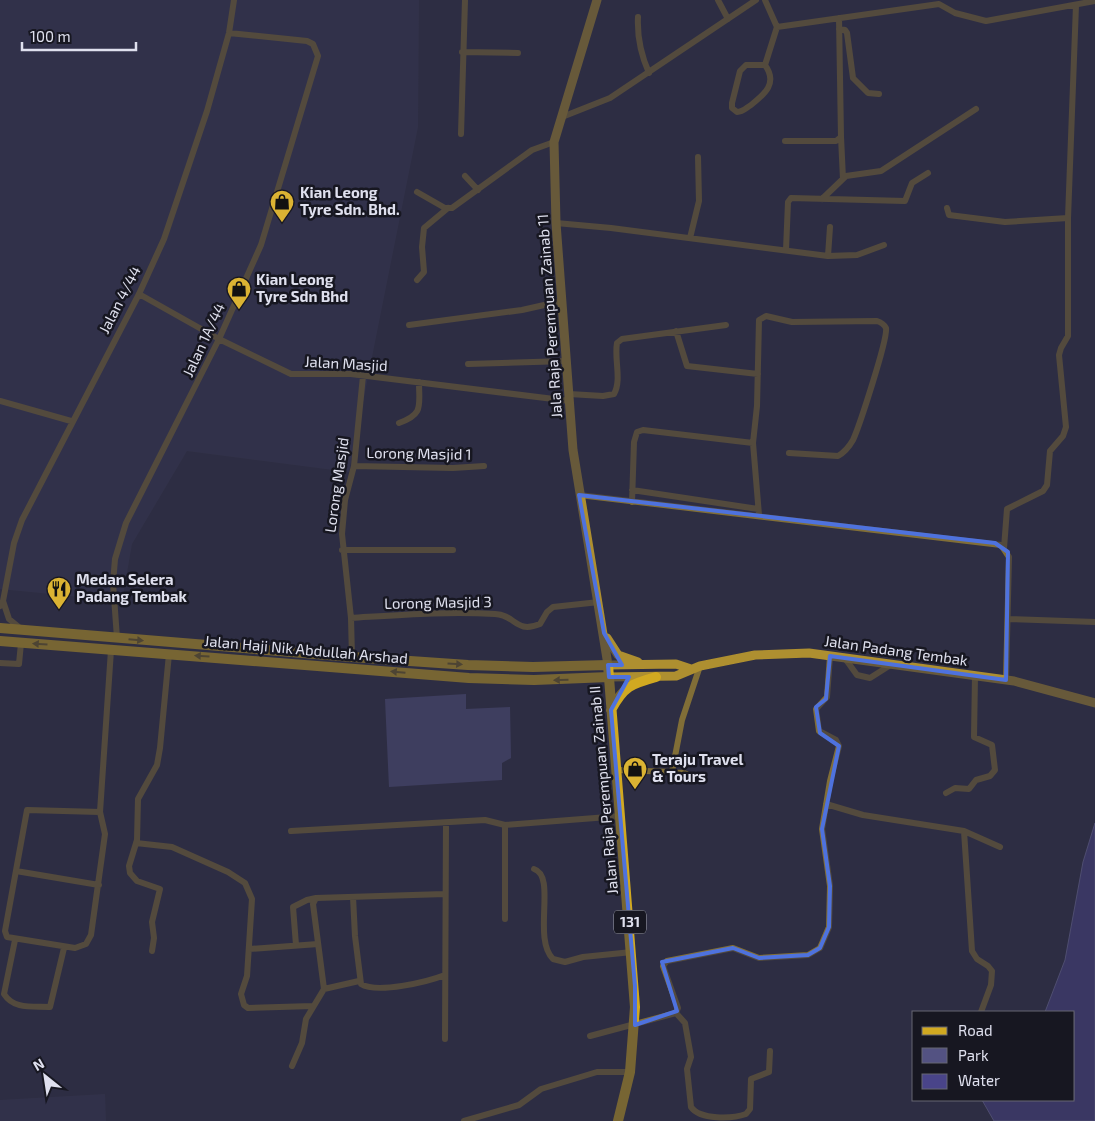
<svg xmlns="http://www.w3.org/2000/svg" width="1095" height="1121" viewBox="0 0 1095 1121" font-family="'Exo 2',sans-serif">
  <rect width="100%" height="100%" fill="#2e2e43"/>
  <path fill="#373752" d="M 0,0 L 419,0 L 418,127 L 349,472 L 187,451 L 132,544 L 122,601 L 0,589 Z
    M 105,1094 L 106,1121 L 0,1121 L 0,1100 Z"/>
  <path fill="#535282" d="M 466,694 L 466,709 L 510,707 L 511,758 L 502,763 L 502,780 L 389,787 L 385,699 Z"/>
  <path fill="#494489" stroke="#7673a7" d="M 1095,823 L 1095,1121 L 994,1121 L 982,1100 L 1074,1100 L 1074,1012 L 1045,1012 L 1065,960 L 1083,862 Z"/>
  <g fill="none" stroke-linecap="round" stroke-linejoin="round">
    <path stroke="#816e37" stroke-width="6" d="M 718,0 L 728,19
      M 765,0 L 777,27 L 939,4 L 955,13 L 986,21 L 1095,1
      M 638,17 C 637,37 641,55 649,73
      M 839,29 L 845,30 L 847,33 L 853,78 L 868,93 L 879,94
      M 462,52 L 518,53
      M 746,65 L 765,65 C 778,83 765,94 751,105 C 746,108 743,112 737,112 L 732,108 L 732,103 L 740,71 Z
      M 765,65 L 777,27
      M 562,117 L 610,98 L 756,0
      M 461,134 L 465,0
      M 841,137 L 843,179
      M 785,141 L 836,141 L 841,137 L 839,18
      M 465,176 L 478,190
      M 417,192 L 445,208 L 452,208 L 532,150 L 554,142
      M 822,199 L 846,176 L 881,171 L 976,109
      M 947,208 L 949,215 L 1005,222 L 1068,218
      M 556,223 L 611,228 L 828,256 L 857,255 L 884,245
      M 690,238 L 699,201 L 698,157
      M 786,250 L 788,202 L 791,198 L 905,201 L 912,183 L 928,173
      M 828,256 L 830,227
      M 417,280 L 424,272 L 422,247 L 424,228 L 448,208
      M 139,294 L 219,339 L 291,374 L 351,374 L 570,401
      M 409,325 L 522,310 L 562,301
      M 676,331 L 687,366 L 758,374
      M 468,364 L 567,361
      M 569,394 L 603,396 L 614,394 C 622,380 614,359 617,343 L 622,339 L 726,325
      M 0,401 L 71,421
      M 399,423 C 424,414 419,406 419,382
      M 354,466 L 453,468 L 484,466
      M 632,490 L 758,509
      M 579,495 L 1001,545 L 1009,557 L 1006,680
      M 632,502 L 634,442 L 637,432 L 643,430 L 753,443
      M 759,515 L 753,443 L 757,406 L 759,320 L 766,316 L 792,322 L 877,321 C 880,322 884,324 886,328 C 888,339 859,427 853,440 C 849,447 845,452 838,456 L 789,453
      M 1004,548 L 1007,509 L 1043,491 L 1047,485 L 1050,451 L 1063,436 L 1066,427 L 1059,355 L 1061,348 L 1068,336 L 1068,218 L 1076,5
      M 342,550 L 453,550
      M 3,601 L 9,619 L 20,628
      M 0,606 L 3,601 L 14,543 L 22,520 L 139,294 L 164,239 L 207,111 L 229,33 L 234,0
      M 351,618 C 399,615 447,611 495,614 C 516,615 515,634 540,624 L 547,612 L 553,607 L 599,602
      M 1008,619 L 1095,622
      M 117,638 L 113,583 L 115,559 L 126,523 L 219,339 L 261,245 L 318,56 L 313,44 L 307,41 L 229,33
      M 352,657 L 351,618 L 342,534 L 345,500 L 354,466 L 363,376
      M 844,657 L 857,675 L 870,678 L 892,664
      M 0,663 L 19,664 L 21,643
      M 618,770 L 672,772 L 682,720 L 700,666
      M 672,772 L 684,773 L 702,780
      M 946,793 L 955,788 L 969,789 L 976,780 L 990,776 L 995,770 L 992,745 L 974,737 L 975,676
      M 826,804 L 863,815 L 964,831 L 1000,847
      M 100,812 L 27,810 L 5,931 L 7,937 L 75,948 L 86,944 L 91,935 L 105,834 L 100,812 L 111,650
      M 505,825 L 505,919
      M 291,831 L 485,820 L 505,825 L 621,816
      M 964,831 L 972,951 L 977,959 L 988,966 L 992,971 L 991,985 L 981,1012
      M 136,843 L 172,847 L 228,872 L 245,883 L 252,899 L 247,976 L 241,994 L 244,1005 L 248,1008 L 313,1006
      M 534,869 C 557,876 532,938 553,959 L 565,962 L 583,957 L 632,952
      M 16,871 L 99,885
      M 353,897 L 355,936 L 361,984 C 377,994 427,982 445,975
      M 15,940 L 4,994 C 14,1010 33,1006 50,1007 L 64,948
      M 296,945 L 293,907 L 307,900 L 316,898
      M 249,949 L 318,944
      M 152,951 L 154,938 L 152,922 L 160,889 L 137,881 L 130,873 L 129,866 L 137,840 L 138,799 L 157,765 L 160,748 L 169,654
      M 324,989 L 313,904 L 316,898 L 445,894
      M 676,1013 L 685,1023 L 691,1057 L 687,1069 L 691,1107 C 700,1120 732,1119 746,1114 L 750,1109 L 751,1079 L 769,1072 L 770,1051
      M 590,1036 L 676,1013 L 678,1008 L 663,966 L 667,961 L 733,948 L 759,958 L 808,955 L 820,948 L 829,927 L 830,886 L 822,829 L 830,781 L 839,746 L 836,740 L 819,731 L 816,709 L 827,697 L 830,656
      M 445,1039 L 446,823
      M 292,1066 L 302,1043 L 306,1019 L 324,989 L 359,981
      M 464,1121 L 519,1105 L 541,1089 L 597,1072 L 630,1072"/>
    <path stroke="#ae8f30" stroke-width="9" d="M 597,0 L 554,142 L 556,223 L 573,450 L 608,665 L 676,664 L 691,669
      M 607,638 L 618,655 L 638,662
      M 609,677 L 676,676 L 700,666 L 755,655 L 809,653 L 1014,681 L 1095,703"/>
    <path stroke="#d1a921" stroke-width="10" d="M 0,628 L 352,657 L 468,665 L 533,667 L 608,665 L 635,1007 L 630,1072 L 618,1121
      M 0,641 L 469,678 L 534,680 L 609,677
      M 611,710 C 624,686 631,684 656,677"/>
  </g>
  <defs><path id="oneway-solid" d="M-6-.8H1V-3.2L6.5 0L1 3.2V.8H-6Z" transform="scale(1.25)"/></defs>
  <g fill="#746021">
    <use href="#oneway-solid" transform="translate(136 640) rotate(5)"/>
    <use href="#oneway-solid" transform="translate(40 644) rotate(-176)"/>
    <use href="#oneway-solid" transform="translate(202 656) rotate(-177)"/>
    <use href="#oneway-solid" transform="translate(455 664) rotate(4)"/>
    <use href="#oneway-solid" transform="translate(398 672) rotate(-175)"/>
    <use href="#oneway-solid" transform="translate(561 680) rotate(178)"/>
  </g>
  <path d="M0 0H1095V1121H0ZM 579,495 L 995,543 L 1008,552 L 1006,680 L 830,656 L 826,699 L 816,707 L 820,733 L 839,746 L 822,829 L 830,886 L 829,927 L 820,948 L 808,955 L 759,958 L 733,948 L 662,962 L 677,1011 L 635,1025 L 635,986 L 611,710 L 629,677 L 609,677 L 608,665 L 622,665 L 604,633 Z" fill="#2e2e43" fill-opacity=".55" fill-rule="evenodd"/>
  <path fill="none" stroke="#4e72de" stroke-width="4" stroke-linejoin="round" d="M 579,495 L 995,543 L 1008,552 L 1006,680 L 830,656 L 826,699 L 816,707 L 820,733 L 839,746 L 822,829 L 830,886 L 829,927 L 820,948 L 808,955 L 759,958 L 733,948 L 662,962 L 677,1011 L 635,1025 L 635,986 L 611,710 L 629,677 L 609,677 L 608,665 L 622,665 L 604,633 Z"/>
  <defs>
    <symbol id="shop-pin" viewBox="-11 -11 22 30"><path d="M0 17L-7.5 6A9.5 9.5 0 1 1 7.5 6Z" fill="#dbb333" stroke="#171721"/><path d="M-5-2.5h2.3a2.7 3.5 0 0 1 5.4 0H5L5.5 6h-11ZM-1.5-2.5h3a1.5 2.3 0 0 0-3 0Z" fill="#111"/></symbol>
    <symbol id="restaurant-pin" viewBox="-11 -11 22 30"><path d="M0 17L-7.5 6A9.5 9.5 0 1 1 7.5 6Z" fill="#dbb333" stroke="#171721"/><path d="M-5-6h1v4h1v-4h1v4h1v-4h1v5L-1.5 .5V6h-2V.5L-5-1ZM5-6V6H3V1.5H1.5Q1.5-4 5-6Z" fill="#111"/></symbol>
  </defs>
  <g fill-rule="evenodd">
    <use href="#shop-pin" x="268" y="188" width="28" height="38"/>
    <use href="#shop-pin" x="225" y="275" width="28" height="38"/>
    <use href="#restaurant-pin" x="45" y="575" width="28" height="38"/>
    <use href="#shop-pin" x="621" y="755" width="28" height="38"/>
  </g>
  <g text-anchor="middle" stroke-width="5" stroke-linejoin="round" paint-order="stroke">
    <rect fill="#171721" stroke="#a3a4b0" stroke-width="1" x="614" y="910.5" width="32" height="23" rx="4"/>
    <g font-size="14" font-weight="bold" fill="#dfe0ee">
      <text x="630" y="927">131</text>
    </g>
    <g font-size="15" font-weight="bold" fill="#dfe0ee" stroke="#171721" text-anchor="start">
      <text x="300" y="198">Kian Leong<tspan x="300" dy="17">Tyre Sdn. Bhd.</tspan></text>
      <text x="256" y="285">Kian Leong<tspan x="256" dy="17">Tyre Sdn Bhd</tspan></text>
      <text x="76" y="585">Medan Selera<tspan x="76" dy="17">Padang Tembak</tspan></text>
      <text x="652" y="765">Teraju Travel<tspan x="652" dy="17">&amp; Tours</tspan></text>
    </g>
    <g font-size="15" fill="#dfe0ee" stroke="#171721">
      <text transform="translate(120 300) rotate(-63)" y="5">Jalan 4/44</text>
      <text transform="translate(550 316) rotate(-94)" y="5">Jala Raja Perempuan Zainab 11</text>
      <text transform="translate(204 340) rotate(-65)" y="5">Jalan 1A/44</text>
      <text transform="translate(346 364) rotate(3)" y="5">Jalan Masjid</text>
      <text transform="translate(419 454) rotate(1)" y="5">Lorong Masjid 1</text>
      <text transform="translate(337 485) rotate(-82)" y="5">Lorong Masjid</text>
      <text transform="translate(438 603) rotate(-1)" y="5">Lorong Masjid 3</text>
      <text transform="translate(306 650) rotate(5)" y="5">Jalan Haji Nik Abdullah Arshad</text>
      <text transform="translate(896 651) rotate(8)" y="5">Jalan Padang Tembak</text>
      <text transform="translate(604 790) rotate(-95)" y="5">Jalan Raja Perempuan Zainab II</text>
    </g>
  </g>
  <rect x="912" y="1011" width="162" height="90" fill="#171721" stroke="#676773"/>
  <rect x="922" y="1027" width="25" height="8" fill="#d1a921" stroke="#676773"/>
  <text x="958" y="1036" font-size="15" fill="#dfe0ee">Road</text>
  <rect x="922" y="1048" width="25" height="15" fill="#535282" stroke="#676773"/>
  <text x="958" y="1061" font-size="15" fill="#dfe0ee">Park</text>
  <rect x="922" y="1074" width="25" height="15" fill="#494489" stroke="#676773"/>
  <text x="958" y="1086" font-size="15" fill="#dfe0ee">Water</text>
  <g transform="translate(45 1076) rotate(330)" stroke="#171721" stroke-width="4" paint-order="stroke">
  <path d="M0-4L9 19L0 12L-9 19Z" fill="#dfe0ee"/>
  <text y="-8" font-size="14" font-weight="bold" text-anchor="middle" fill="#dfe0ee">N</text>
  </g>
  <path d="M22 42v8h114v-8" fill="none" stroke="#dfe0ee" stroke-width="2.5"/>
  <text x="30" y="42" font-size="15" fill="#dfe0ee" stroke="#171721" stroke-width="4" paint-order="stroke">100 m</text>
</svg>
